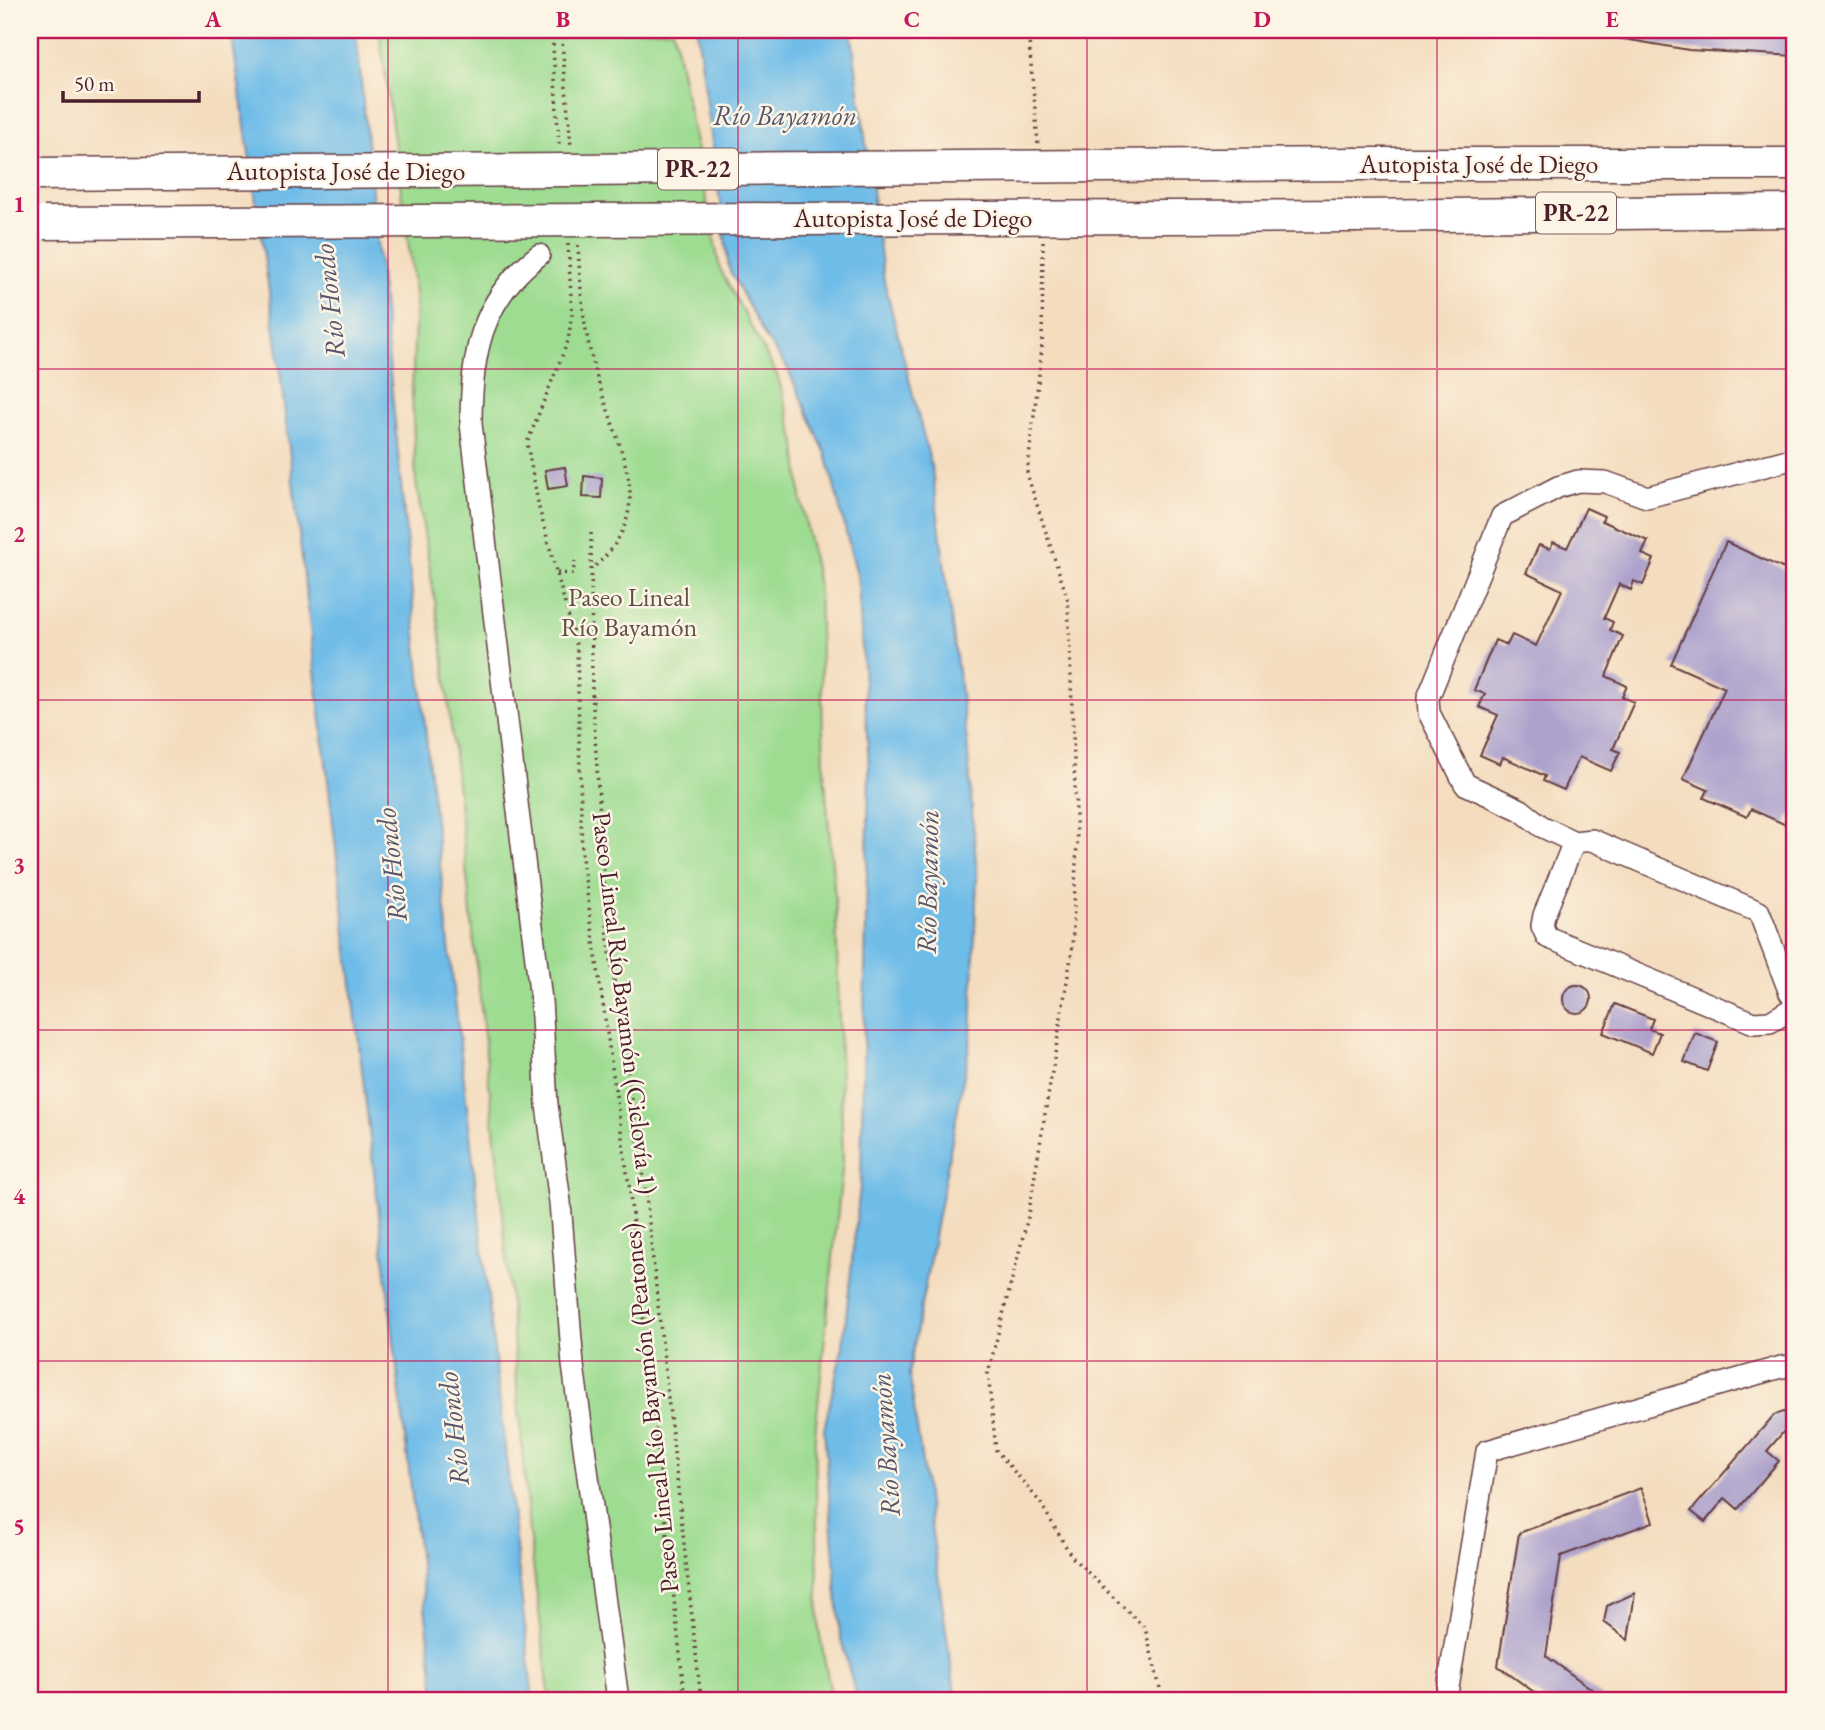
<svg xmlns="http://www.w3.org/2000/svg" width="1825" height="1730" viewBox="0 0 1825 1730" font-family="'EB Garamond',serif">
  <rect width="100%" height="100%" fill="#fcf5e5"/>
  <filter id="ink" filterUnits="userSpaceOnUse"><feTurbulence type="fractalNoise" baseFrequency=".0143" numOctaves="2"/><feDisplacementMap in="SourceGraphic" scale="14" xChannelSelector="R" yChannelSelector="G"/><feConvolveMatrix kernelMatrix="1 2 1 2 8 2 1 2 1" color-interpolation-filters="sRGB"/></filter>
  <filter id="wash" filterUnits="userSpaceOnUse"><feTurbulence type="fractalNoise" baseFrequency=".00686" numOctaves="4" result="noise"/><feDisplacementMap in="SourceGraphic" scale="28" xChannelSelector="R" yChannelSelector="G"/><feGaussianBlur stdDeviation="1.57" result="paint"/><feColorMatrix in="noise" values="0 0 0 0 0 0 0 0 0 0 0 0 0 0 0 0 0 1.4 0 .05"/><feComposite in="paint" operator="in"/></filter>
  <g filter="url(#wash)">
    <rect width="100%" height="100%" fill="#f4ddbf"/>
    <path fill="#9ddc91" stroke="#747e5e" stroke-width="2" d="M 379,30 L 673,30 L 720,269 L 778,377 L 796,443 L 801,498 L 819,590 L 824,768 L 836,912 L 843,1161 L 815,1434 L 819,1630 L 832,1700 L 550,1700 L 529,1532 L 502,1204 L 443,652 L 416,482 L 412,394 L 416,300 Z"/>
    <path fill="#6ebce8" stroke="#5c6e8a" stroke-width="2" d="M 231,30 L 356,30 L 429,766 L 533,1700 L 436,1700 L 277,346 Z
      M 697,30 L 851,30 L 884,281 L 932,469 L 967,741 L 977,877 L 971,1037 L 909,1372 L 956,1700 L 857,1700 L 840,1635 L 824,1429 L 843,1345 L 861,1177 L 869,769 L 858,579 L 826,454 L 787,367 L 765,337 L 729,269 Z"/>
    <g id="blocks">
      <path fill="#ada2cc" d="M 1618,30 L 1795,30 L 1795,56 L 1689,50 L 1618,38 Z
        M 565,467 L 568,486 L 548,489 L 545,470 Z
        M 584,476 L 602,478 L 601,498 L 583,497 Z
        M 1586,508 L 1604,516 L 1602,521 L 1648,541 L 1642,554 L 1654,559 L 1643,585 L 1634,581 L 1631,590 L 1619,584 L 1604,618 L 1613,622 L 1610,630 L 1623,636 L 1606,676 L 1627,686 L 1622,697 L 1634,702 L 1613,749 L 1620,752 L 1611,771 L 1579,757 L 1564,790 L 1543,781 L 1545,776 L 1503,757 L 1500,764 L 1480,755 L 1498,715 L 1479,707 L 1485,694 L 1474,690 L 1495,640 L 1507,645 L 1512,635 L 1536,646 L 1562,590 L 1526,573 L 1539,545 L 1550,549 L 1553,542 L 1567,548 Z
        M 1726,542 L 1795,574 L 1795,805 L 1786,825 L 1751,809 L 1747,817 L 1704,798 L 1708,790 L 1683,779 L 1725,688 L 1671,664 Z
        M1563 999a14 14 0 1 1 28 0a14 14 0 1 1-28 0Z
        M 1615,1004 L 1653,1019 L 1649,1029 L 1660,1033 L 1652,1053 L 1603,1033 Z
        M 1695,1033 L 1718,1042 L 1707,1071 L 1684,1062 Z
        M 1784,1412 L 1795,1414 L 1795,1431 L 1785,1430 L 1767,1451 L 1779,1461 L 1738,1509 L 1725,1498 L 1705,1522 L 1691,1511 L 1774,1415 Z
        M 1641,1488 L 1653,1522 L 1561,1556 L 1546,1656 L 1607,1700 L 1545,1700 L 1498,1666 L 1519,1533 Z
        M 1635,1593 L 1628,1640 L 1604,1622 L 1607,1606 Z"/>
    </g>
  </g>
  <g filter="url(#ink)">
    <use href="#blocks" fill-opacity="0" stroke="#643c41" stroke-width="2"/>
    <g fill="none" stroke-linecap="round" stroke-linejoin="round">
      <defs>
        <path id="minor" d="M 539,255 C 481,299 471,354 471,424 L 541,1000 L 547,1105 L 560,1202 L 573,1365 L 618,1700
          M 1574,842 L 1541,826 L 1521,810 L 1465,784 L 1429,713 L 1428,698 L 1502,516 L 1558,487 L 1578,481 L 1605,482 L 1647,497 L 1795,458
          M 1795,995 L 1790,993 L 1759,912 L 1592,840 L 1574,842 L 1544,915 L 1542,926 L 1547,937 L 1754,1023 L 1770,1022 L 1795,1007
          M 1446,1700 L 1487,1451 L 1781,1367 L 1795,1366"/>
        <path id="highway" d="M 1357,164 L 1795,164
          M 1357,216 L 1795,211"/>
      </defs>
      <use href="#minor" stroke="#643c41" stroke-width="24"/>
      <use href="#highway" stroke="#643c41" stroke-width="35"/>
      <path stroke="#643c41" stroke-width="3.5" stroke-dasharray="2 5" stroke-linecap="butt" d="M 552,30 L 559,145
        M 561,30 L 571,147
        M 1028,30 L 1038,143
        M 1043,241 L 1042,349 L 1027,474 L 1068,600 L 1077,841 L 1072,951 L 1028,1217 L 988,1373 L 996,1450 L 1040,1502 L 1072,1557 L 1145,1628 L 1163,1700
        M 568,244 L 572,313 L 568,341 L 527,443 L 539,508 L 577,648 L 582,858 L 629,1186 L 685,1700
        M 578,245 C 580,284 583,325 593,363 C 601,398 632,466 630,498 C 629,527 615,549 593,568
        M 591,533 L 592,690 L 608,940 L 645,1186 L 701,1700
        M 557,573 L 573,574 L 575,561"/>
      <use href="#minor" stroke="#fff" stroke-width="21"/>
      <use href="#highway" stroke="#fff" stroke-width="32"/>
      <defs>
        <path id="highway-bridge" d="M 38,174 L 1357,164
          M 44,223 L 1357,216"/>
      </defs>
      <use href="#highway-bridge" stroke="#643c41" stroke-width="35" stroke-linecap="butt"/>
      <use href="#highway-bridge" stroke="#fff" stroke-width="32"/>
    </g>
  </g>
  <path fill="none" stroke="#c2185b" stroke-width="2" stroke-opacity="0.55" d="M 388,30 L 388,1700M 738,30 L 738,1700M 1087,30 L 1087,1700M 1437,30 L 1437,1700M 30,369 L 1795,369M 30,700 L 1795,700M 30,1030 L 1795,1030M 30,1361 L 1795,1361"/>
  <g text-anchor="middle" stroke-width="5" stroke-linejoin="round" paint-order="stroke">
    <g fill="#fcf5e5" stroke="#7f5f63" stroke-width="2">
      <rect x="658" y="148.5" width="80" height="41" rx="5"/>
      <rect x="1536" y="192.5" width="80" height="41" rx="5"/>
    </g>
    <g font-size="24" font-weight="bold" fill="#4a1f2b">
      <text x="698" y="177">PR-22</text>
      <text x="1576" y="221">PR-22</text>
    </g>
    <g font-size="26" fill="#4a1f2b" stroke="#fcf5e5">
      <text x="1479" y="173">Autopista José de Diego</text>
      <text x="346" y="180">Autopista José de Diego</text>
      <text x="913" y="227">Autopista José de Diego</text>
      <text transform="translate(625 1003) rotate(83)" y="9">Paseo Lineal Río Bayamón (Ciclovía 1)</text>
      <text transform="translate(650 1408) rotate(-96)" y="9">Paseo Lineal Río Bayamón (Peatones)</text>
    </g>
    <g font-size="26" fill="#5f4e44" stroke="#fcf5e5">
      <text x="629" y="606">Paseo Lineal<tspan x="629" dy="30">Río Bayamón</tspan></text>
    </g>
    <g font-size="28" font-style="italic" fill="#57566d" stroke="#fcf5e5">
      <text x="785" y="125">Río Bayamón</text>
      <text transform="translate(329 301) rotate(-96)" y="10">Río Hondo</text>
      <text transform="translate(391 865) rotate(-96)" y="10">Río Hondo</text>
      <text transform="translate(927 882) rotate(-89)" y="10">Río Bayamón</text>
      <text transform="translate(453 1429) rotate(-96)" y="10">Río Hondo</text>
      <text transform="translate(885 1445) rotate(-94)" y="10">Río Bayamón</text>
    </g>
  </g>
  <rect width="1825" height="1730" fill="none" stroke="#fcf5e5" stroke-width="77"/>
  <path d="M63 91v10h136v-10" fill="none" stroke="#4a1f2b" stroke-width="3.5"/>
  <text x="74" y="91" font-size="21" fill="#4a1f2b" stroke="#fcf5e5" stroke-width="5" paint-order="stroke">50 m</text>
  <rect x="38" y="38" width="1748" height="1654" fill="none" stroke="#c2185b" stroke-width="2.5"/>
  <g font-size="23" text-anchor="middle" font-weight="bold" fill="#c2185b">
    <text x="213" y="27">A</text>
    <text x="563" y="27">B</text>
    <text x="912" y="27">C</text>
    <text x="1262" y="27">D</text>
    <text x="1612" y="27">E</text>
    <text x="19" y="212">1</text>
    <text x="19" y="542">2</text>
    <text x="19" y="873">3</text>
    <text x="19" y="1204">4</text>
    <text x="19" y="1534">5</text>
  </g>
</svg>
